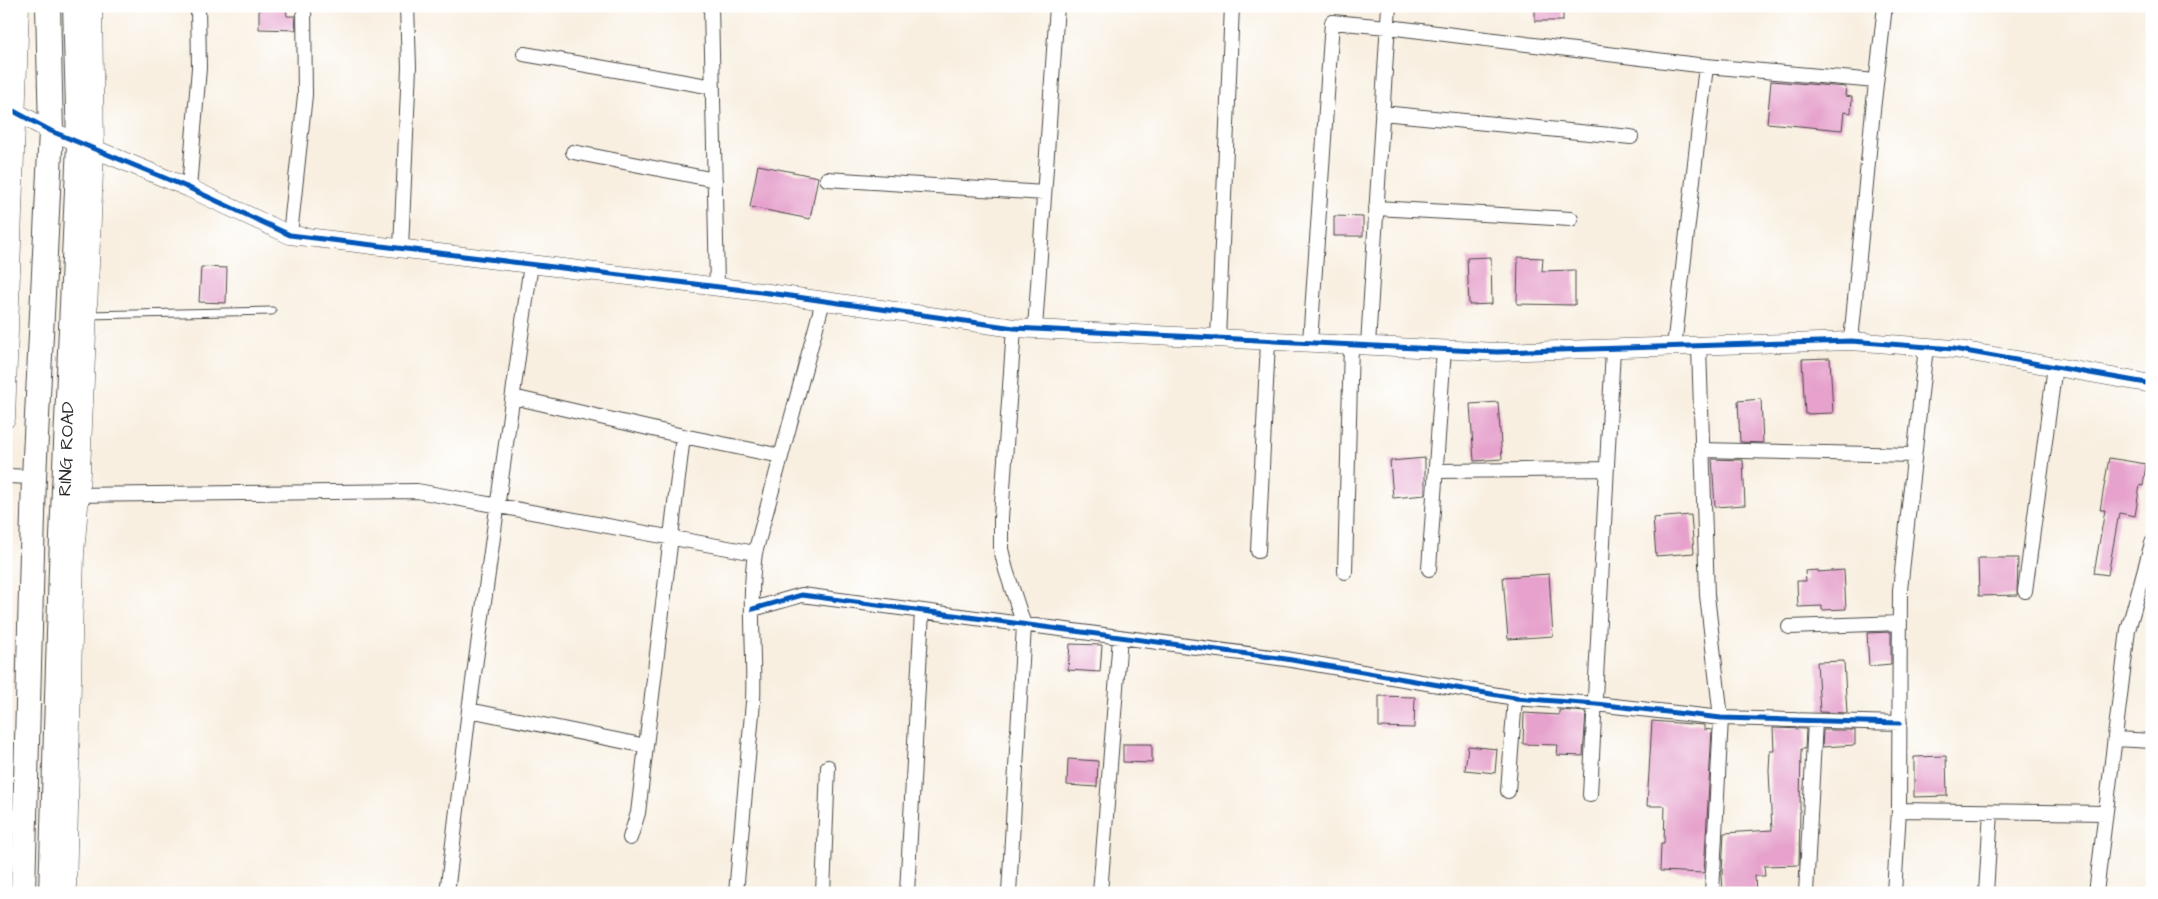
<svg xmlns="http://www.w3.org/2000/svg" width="2158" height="899" viewBox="0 0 2158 899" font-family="'Architects Daughter',sans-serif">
  <rect width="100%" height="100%" fill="#fff"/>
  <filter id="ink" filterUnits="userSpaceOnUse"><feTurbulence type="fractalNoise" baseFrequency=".02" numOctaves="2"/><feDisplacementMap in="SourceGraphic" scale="10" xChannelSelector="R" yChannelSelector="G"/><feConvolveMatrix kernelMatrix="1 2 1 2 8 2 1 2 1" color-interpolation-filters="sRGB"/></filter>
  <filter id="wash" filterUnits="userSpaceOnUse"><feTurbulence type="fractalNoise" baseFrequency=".0096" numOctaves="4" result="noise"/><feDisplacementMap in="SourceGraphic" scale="20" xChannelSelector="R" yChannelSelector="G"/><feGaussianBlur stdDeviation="1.12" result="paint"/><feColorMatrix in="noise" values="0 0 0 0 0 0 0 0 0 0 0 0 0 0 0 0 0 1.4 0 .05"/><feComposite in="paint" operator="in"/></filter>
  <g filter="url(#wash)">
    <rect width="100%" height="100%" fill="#f8efe0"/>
    <g id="blocks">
      <path fill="#e6a2cc" d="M 259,6 L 286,6 L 287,16 L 295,16 L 296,30 L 259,29 Z
        M 1535,6 L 1563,6 L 1563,21 L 1535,21 Z
        M 1771,81 L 1846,87 L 1845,96 L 1852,97 L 1851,113 L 1844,112 L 1842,130 L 1767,123 Z
        M 758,165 L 818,177 L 810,219 L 750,207 Z
        M 1334,216 L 1363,217 L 1363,236 L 1334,236 Z
        M 1491,257 L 1492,304 L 1469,305 L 1467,258 Z
        M 1518,257 L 1543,258 L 1542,271 L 1575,270 L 1575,305 L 1517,304 Z
        M 201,267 L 227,268 L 226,303 L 199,302 Z
        M 1830,358 L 1833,413 L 1805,414 L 1802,359 Z
        M 1761,399 L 1763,443 L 1740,442 L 1738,401 Z
        M 1498,402 L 1502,459 L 1474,461 L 1470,404 Z
        M 1425,458 L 1425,495 L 1393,498 L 1390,461 Z
        M 2109,458 L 2146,464 L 2143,486 L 2140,485 L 2135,516 L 2119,513 L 2108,575 L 2094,573 L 2105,510 L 2100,510 Z
        M 1712,459 L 1743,460 L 1745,505 L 1715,507 Z
        M 1691,515 L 1694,553 L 1656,556 L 1653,518 Z
        M 1978,558 L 2018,558 L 2017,595 L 1979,596 Z
        M 1818,570 L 1818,572 L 1844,570 L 1846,609 L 1822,610 L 1822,606 L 1798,607 L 1797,581 L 1806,581 L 1805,571 Z
        M 1549,574 L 1553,636 L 1508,639 L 1503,577 Z
        M 1891,632 L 1891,664 L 1869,666 L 1867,633 Z
        M 1070,644 L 1102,645 L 1100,672 L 1068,670 Z
        M 1844,661 L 1847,713 L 1820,712 L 1817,662 Z
        M 1379,696 L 1415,697 L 1414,728 L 1379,727 Z
        M 1559,710 L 1586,712 L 1583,756 L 1557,755 L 1558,745 L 1523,744 L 1524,713 L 1559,715 Z
        M 1652,721 L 1704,725 L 1704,729 L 1712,730 L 1704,873 L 1660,871 L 1661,844 L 1664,844 L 1665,806 L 1647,806 Z
        M 1773,728 L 1806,729 L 1805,749 L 1801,749 L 1799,865 L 1764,866 L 1765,876 L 1755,876 L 1756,893 L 1723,893 L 1722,874 L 1724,833 L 1772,830 L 1769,771 L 1770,751 L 1774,751 Z
        M 1823,730 L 1855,730 L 1855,745 L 1822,747 Z
        M 1123,744 L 1152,744 L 1152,763 L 1123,762 Z
        M 1468,746 L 1497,749 L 1495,773 L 1465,770 Z
        M 1946,756 L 1947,796 L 1914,797 L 1914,757 Z
        M 1068,759 L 1098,761 L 1097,787 L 1067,785 Z"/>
    </g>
  </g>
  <g filter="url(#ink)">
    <use href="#blocks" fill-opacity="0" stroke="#4a4846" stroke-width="1"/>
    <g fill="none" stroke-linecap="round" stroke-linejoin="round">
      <defs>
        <path id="service" d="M 87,315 L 272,311"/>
        <path id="minor" d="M 711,6 L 717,287
          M 524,54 L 713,87
          M 1382,113 L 1631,137
          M 573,152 L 715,180
          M 827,179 L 1044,193
          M 189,188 L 199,68 L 198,6
          M 1376,208 L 1571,219
          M 290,235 L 305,95 L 304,6
          M 401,248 L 409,67 L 407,6
          M 1035,329 L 1057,6
          M 1218,339 L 1232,6
          M 1851,341 L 1873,110 L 1885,6
          M 1310,342 L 1332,22 L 1388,27 L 1706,66 L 1876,81
          M 1368,345 L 1389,6
          M 1674,347 L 1706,66
          M 1699,347 L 1707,595 L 1721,718 L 1712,893
          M 513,397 L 683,436 L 781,456
          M 1702,450 L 1914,455
          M 1436,471 L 1607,469
          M 6,476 L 34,477
          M 71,495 L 417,491 L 755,553
          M 1258,551 L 1268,341
          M 1429,569 L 1444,349
          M 1345,572 L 1351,344
          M 2025,591 L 2055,366
          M 753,609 L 802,595 L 1286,659 L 1515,698 L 1596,704 L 1721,718 L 1900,723
          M 1789,627 L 1900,623
          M 469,710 L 646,746
          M 2116,739 L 2152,741
          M 1508,791 L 1515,698
          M 1590,795 L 1613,349
          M 1899,810 L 2105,813
          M 630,838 L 638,813 L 683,436
          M 447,893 L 469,710 L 531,264
          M 736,893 L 753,702 C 755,652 748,602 755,553 L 823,301
          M 823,893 L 828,767
          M 907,893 L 922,611
          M 1009,893 L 1024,625 L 1006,570 L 1001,549 L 1001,518 L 1014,328
          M 1100,893 L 1120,637
          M 1806,893 L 1815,721
          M 1894,893 L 1899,810 L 1900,590 L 1926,347
          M 1986,893 L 1991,812
          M 2096,893 L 2128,630 L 2152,543"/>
        <path id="tertiary" d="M 6,107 L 51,131 L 189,188 L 290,235 L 769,293 L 1014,328 L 1497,352 L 1851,341 L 1954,349 L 2152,384
          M 6,419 L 20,6
          M 67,893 L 75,553 L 80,494 L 95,149 L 93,6"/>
        <path id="trunk" d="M 23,893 L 34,477 L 51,131 L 48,6
          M 51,893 L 62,536 L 79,143 L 75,6"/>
      </defs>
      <use href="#service" stroke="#4a4846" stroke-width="9"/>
      <use href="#minor" stroke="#4a4846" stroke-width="16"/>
      <use href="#tertiary" stroke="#4a4846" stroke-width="19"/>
      <use href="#trunk" stroke="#4a4846" stroke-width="26"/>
      <use href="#service" stroke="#fff" stroke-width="7"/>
      <use href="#minor" stroke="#fff" stroke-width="14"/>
      <use href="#tertiary" stroke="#fff" stroke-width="18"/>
      <use href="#trunk" stroke="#fff" stroke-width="24"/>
      <defs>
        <path id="cycleway" d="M 6,107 L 51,131 L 189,188 L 290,235 L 769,293 L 1014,328 L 1497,352 L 1851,341 L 1954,349 L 2152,384
          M 753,609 L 802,595 L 1286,659 L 1515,698 L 1596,704 L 1721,718 L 1900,723"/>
      </defs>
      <use href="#cycleway" stroke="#fff" stroke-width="8"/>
      <use href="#cycleway" stroke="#0057b8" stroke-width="5"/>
    </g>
  </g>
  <g text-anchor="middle" stroke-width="4" stroke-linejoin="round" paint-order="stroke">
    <g font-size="18" fill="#2b2b2b" stroke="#fff">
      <text transform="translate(66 449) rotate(-88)" y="6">RING ROAD</text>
    </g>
  </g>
  <rect width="2158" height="899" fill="none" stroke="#fff" stroke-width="25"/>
</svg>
